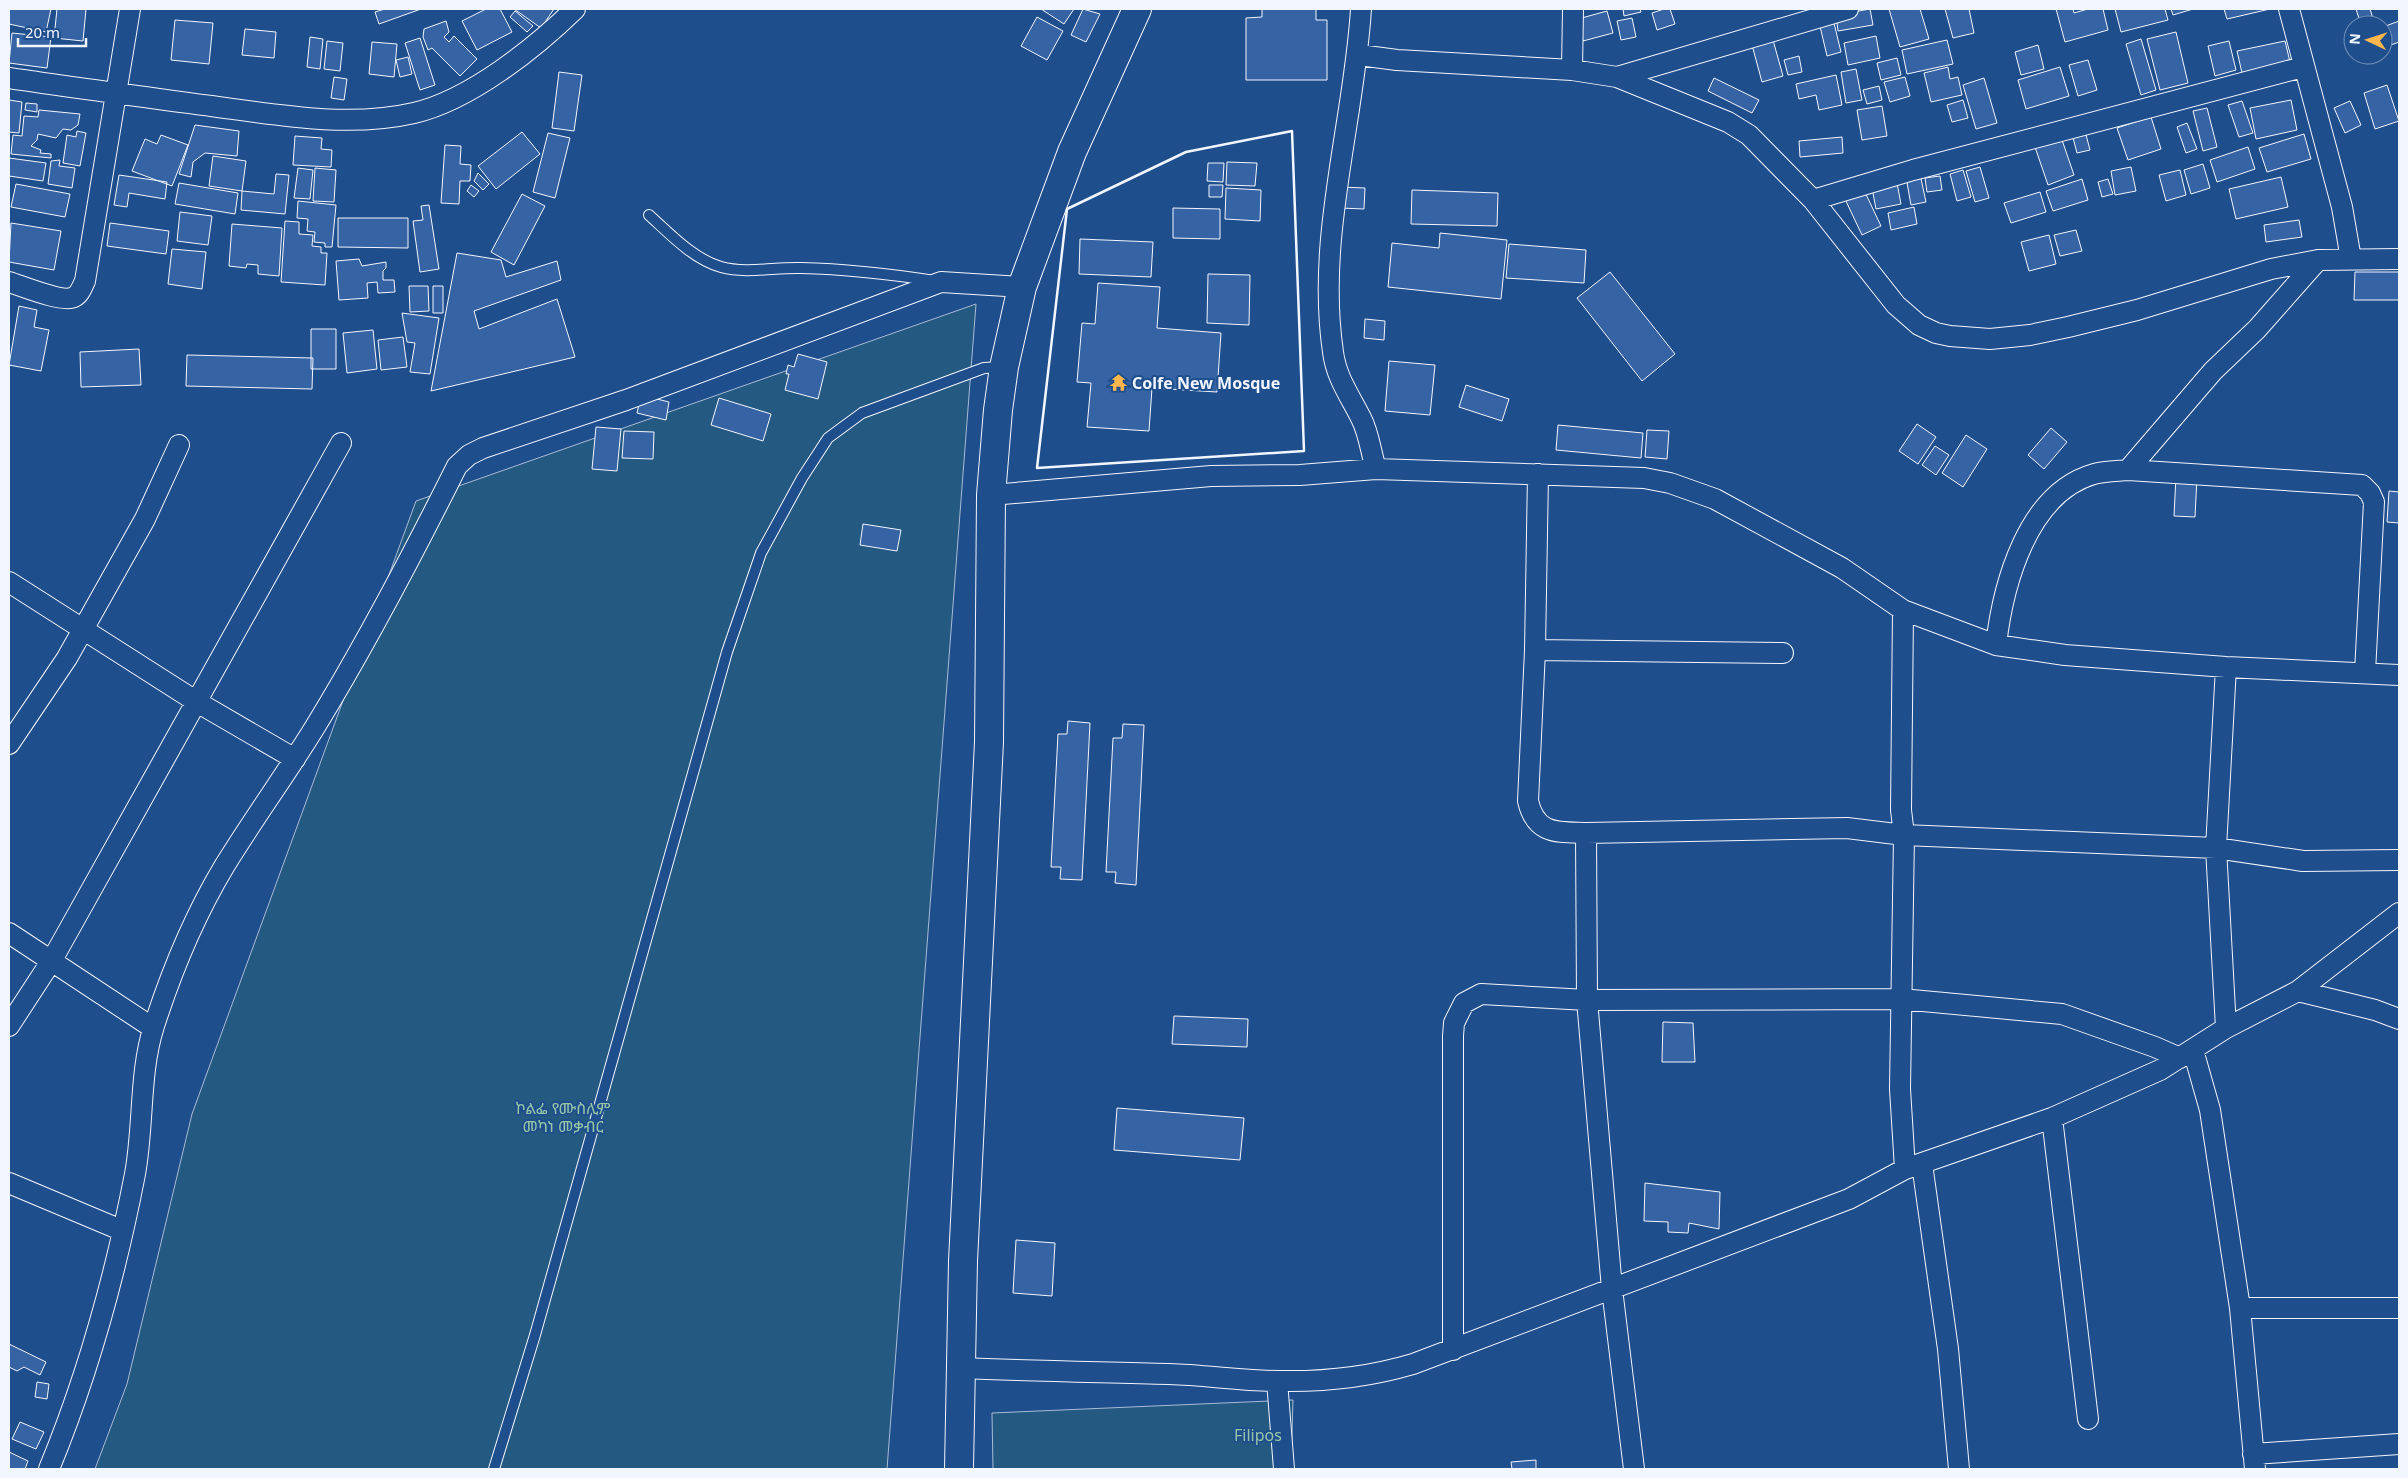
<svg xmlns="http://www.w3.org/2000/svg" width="2408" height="1478" viewBox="0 0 2408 1478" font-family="'Noto Sans','Noto Sans Ethiopic',sans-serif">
  <rect width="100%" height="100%" fill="#1f4e8c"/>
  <path fill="#245a82" stroke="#a8bbd7" d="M 976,304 L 887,1469 L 95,1469 L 127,1384 L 192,1114 L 416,501 Z
    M 1293,1400 L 1291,1469 L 993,1469 L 992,1413 Z"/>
  <path fill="#3563a3" stroke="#f2f6ff" d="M 9,9 L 51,9 L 46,32 L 9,24 Z
    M 57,9 L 86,9 L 83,41 L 54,38 Z
    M 385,9 L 421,9 L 379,24 L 375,12 Z
    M 486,9 L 500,9 L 512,32 L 477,50 L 462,21 Z
    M 514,9 L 554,9 L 541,28 Z
    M 1041,9 L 1074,9 L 1064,24 Z
    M 1083,9 L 1100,14 L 1086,42 L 1071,35 Z
    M 1262,9 L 1316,9 L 1316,20 L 1327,20 L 1327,80 L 1246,80 L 1246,18 L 1262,17 Z
    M 1623,9 L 1640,9 L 1641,12 L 1624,16 Z
    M 1664,9 L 1670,9 L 1675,24 L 1657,30 L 1652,13 Z
    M 1870,9 L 1873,25 L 1838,31 L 1836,15 Z
    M 1889,9 L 1920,9 L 1929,39 L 1900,47 Z
    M 1945,9 L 1969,9 L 1974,33 L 1953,38 Z
    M 2056,9 L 2073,9 L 2074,13 L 2088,9 L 2103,9 L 2108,30 L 2065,42 Z
    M 2115,9 L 2165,9 L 2168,20 L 2121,32 Z
    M 2171,9 L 2193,9 L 2173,15 Z
    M 2224,9 L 2270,9 L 2227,19 Z
    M 2356,9 L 2370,9 L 2375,25 L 2361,25 Z
    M 515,11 L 533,26 L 527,32 L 510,17 Z
    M 1607,11 L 1613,33 L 1583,41 L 1578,19 Z
    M 1037,17 L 1063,31 L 1047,60 L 1021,46 Z
    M 1632,18 L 1636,37 L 1621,40 L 1617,21 Z
    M 1833,19 L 1841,52 L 1827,56 L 1819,22 Z
    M 175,20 L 213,23 L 209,64 L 171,60 Z
    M 446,21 L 449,32 L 444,37 L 449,42 L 454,36 L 477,59 L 460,76 L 432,48 L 428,50 L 423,37 L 424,29 Z
    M 2399,21 L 2399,42 L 2388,46 L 2383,27 Z
    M 245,29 L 276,32 L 274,58 L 242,55 Z
    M 2176,32 L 2188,83 L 2160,90 L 2147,39 Z
    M 12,33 L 51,37 L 47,68 L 9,63 Z
    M 1876,36 L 1880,58 L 1848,65 L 1844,43 Z
    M 310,37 L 323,39 L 320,69 L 307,67 Z
    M 420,38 L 435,85 L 420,90 L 405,43 Z
    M 2141,39 L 2156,90 L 2141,95 L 2126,44 Z
    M 1773,40 L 1783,76 L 1762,82 L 1752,45 Z
    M 1947,40 L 1953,64 L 1907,74 L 1902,50 Z
    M 327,41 L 343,43 L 340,71 L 324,69 Z
    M 2229,41 L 2236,70 L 2215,76 L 2208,46 Z
    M 2285,41 L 2290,62 L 2242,73 L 2237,51 Z
    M 372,42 L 397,44 L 394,77 L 369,74 Z
    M 2038,45 L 2044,69 L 2021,75 L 2015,52 Z
    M 1799,56 L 1802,72 L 1788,75 L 1784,60 Z
    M 408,57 L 412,74 L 400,77 L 396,60 Z
    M 1897,58 L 1901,75 L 1881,80 L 1877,63 Z
    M 2088,60 L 2097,90 L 2078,96 L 2069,65 Z
    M 1948,67 L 1950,79 L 1958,77 L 1962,95 L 1931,102 L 1924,73 Z
    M 2060,67 L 2069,96 L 2026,109 L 2018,80 Z
    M 1856,69 L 1862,100 L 1846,103 L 1841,72 Z
    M 559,72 L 582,75 L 574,131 L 552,128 Z
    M 1836,75 L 1842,105 L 1819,110 L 1816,95 L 1799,99 L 1796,84 Z
    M 334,77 L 347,79 L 344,100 L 331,98 Z
    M 1905,77 L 1910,96 L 1890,102 L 1884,82 Z
    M 1714,78 L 1759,100 L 1752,113 L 1708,91 Z
    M 1984,78 L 1997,123 L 1976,129 L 1963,85 Z
    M 2387,85 L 2399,121 L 2375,129 L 2364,93 Z
    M 1879,86 L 1882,100 L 1867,104 L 1863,90 Z
    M 9,100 L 22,102 L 19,133 L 9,132 Z
    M 1963,100 L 1968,118 L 1952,122 L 1947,105 Z
    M 2291,100 L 2297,130 L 2256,139 L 2250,108 Z
    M 2242,101 L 2253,133 L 2239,137 L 2228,105 Z
    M 2350,101 L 2361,125 L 2345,133 L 2334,108 Z
    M 26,103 L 37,104 L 37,112 L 25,110 Z
    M 1882,106 L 1887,136 L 1862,140 L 1857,110 Z
    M 2207,108 L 2217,147 L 2203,151 L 2193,111 Z
    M 39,110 L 80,114 L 78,125 L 71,130 L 63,129 L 56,138 L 38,134 L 37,140 L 31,146 L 41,150 L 40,153 L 51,154 L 51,158 L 11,154 L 13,135 L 22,136 L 24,116 L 38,117 Z
    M 2151,117 L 2161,149 L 2128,160 L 2117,128 Z
    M 2187,123 L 2197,149 L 2186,153 L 2177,127 Z
    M 195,125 L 239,131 L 237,156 L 205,153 L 193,162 L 191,177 L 179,174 Z
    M 77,131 L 86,133 L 80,166 L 63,163 L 67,135 L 76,137 Z
    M 2085,131 L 2090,150 L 2077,153 L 2072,134 Z
    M 522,132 L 540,154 L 496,189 L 478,166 Z
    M 548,133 L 570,138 L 555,198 L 533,192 Z
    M 2304,134 L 2311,159 L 2267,172 L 2259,148 Z
    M 161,135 L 188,145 L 172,186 L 132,171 L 145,139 L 157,144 Z
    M 295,136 L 322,138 L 321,149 L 332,150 L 331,167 L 293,165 Z
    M 1842,137 L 1843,153 L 1800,157 L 1799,141 Z
    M 2061,137 L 2074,175 L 2048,185 L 2035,147 Z
    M 445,145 L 461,146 L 460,164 L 471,165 L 470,181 L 460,181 L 459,204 L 441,203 Z
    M 2248,147 L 2255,169 L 2217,182 L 2210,160 Z
    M 213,156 L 246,161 L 242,191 L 209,186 Z
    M 9,158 L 46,163 L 43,181 L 9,176 Z
    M 60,160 L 59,166 L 75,168 L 72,188 L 48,184 L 51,161 Z
    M 1227,162 L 1257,163 L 1255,186 L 1226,185 Z
    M 1208,163 L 1224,163 L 1223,182 L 1207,181 Z
    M 2203,164 L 2210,188 L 2191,194 L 2184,170 Z
    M 1980,167 L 1989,198 L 1975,202 L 1966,171 Z
    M 2131,167 L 2136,191 L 2115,195 L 2111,171 Z
    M 298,168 L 313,170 L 310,199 L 294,198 Z
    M 315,168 L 336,170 L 334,202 L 313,201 Z
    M 1963,170 L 1971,197 L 1957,201 L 1950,174 Z
    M 2180,170 L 2186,195 L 2166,201 L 2159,175 Z
    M 478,173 L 489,184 L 483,190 L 474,181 Z
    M 276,174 L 289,175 L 285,214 L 241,210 L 242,191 L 274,194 Z
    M 1920,174 L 1926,202 L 1911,205 L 1906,177 Z
    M 119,175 L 167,182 L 165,199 L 129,193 L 127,207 L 114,205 Z
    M 1940,176 L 1942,190 L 1927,192 L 1925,178 Z
    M 2281,177 L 2288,207 L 2236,219 L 2229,189 Z
    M 2082,179 L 2088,200 L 2053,211 L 2046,191 Z
    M 2108,179 L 2113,194 L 2102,197 L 2098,182 Z
    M 179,183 L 238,193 L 235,214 L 175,204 Z
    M 1897,183 L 1901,204 L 1876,209 L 1872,188 Z
    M 16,184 L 70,194 L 65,217 L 11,207 Z
    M 471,185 L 479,191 L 474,197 L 467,191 Z
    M 1209,185 L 1223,185 L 1222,197 L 1209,197 Z
    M 1341,187 L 1365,188 L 1364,209 L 1340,208 Z
    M 1226,188 L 1261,190 L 1260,221 L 1225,219 Z
    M 1863,188 L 1881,226 L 1862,235 L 1844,197 Z
    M 1412,190 L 1498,193 L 1497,226 L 1411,224 Z
    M 2040,192 L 2046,212 L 2011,223 L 2004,203 Z
    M 522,194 L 545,206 L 514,265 L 491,252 Z
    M 298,201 L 336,205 L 332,247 L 325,247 L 325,243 L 314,242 L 315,232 L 307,231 L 308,219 L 297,218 Z
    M 429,205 L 439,269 L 420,272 L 413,221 L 423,220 L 421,206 Z
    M 1914,207 L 1917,224 L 1891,230 L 1888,213 Z
    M 1173,208 L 1220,209 L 1220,239 L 1173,238 Z
    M 180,212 L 212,216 L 208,245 L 177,241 Z
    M 338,218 L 408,218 L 408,248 L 338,247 Z
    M 2299,220 L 2302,237 L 2266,242 L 2264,225 Z
    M 285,221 L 299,222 L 299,234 L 313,235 L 312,246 L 321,247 L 321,253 L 327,253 L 325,285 L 281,282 Z
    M 11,223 L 61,231 L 54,270 L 9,262 Z
    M 110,223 L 169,231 L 166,254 L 107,246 Z
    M 232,224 L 282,228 L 279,276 L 258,274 L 258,265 L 247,264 L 246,268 L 229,266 Z
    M 2076,230 L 2082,251 L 2060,256 L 2054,235 Z
    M 1440,233 L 1507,240 L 1501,299 L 1388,287 L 1392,243 L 1439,248 Z
    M 2049,235 L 2056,264 L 2029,271 L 2021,242 Z
    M 1080,239 L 1153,242 L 1151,277 L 1079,274 Z
    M 1509,244 L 1586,250 L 1584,283 L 1506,278 Z
    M 172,249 L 206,252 L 202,289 L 168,284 Z
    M 457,253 L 501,260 L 506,277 L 557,261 L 561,280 L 474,311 L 479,329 L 557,299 L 575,357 L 431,391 Z
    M 359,259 L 362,266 L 386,262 L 386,268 L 383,271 L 383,280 L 394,280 L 395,292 L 378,293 L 377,282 L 367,283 L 368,298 L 339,300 L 336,261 Z
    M 1610,272 L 1675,354 L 1642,381 L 1577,298 Z
    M 2355,272 L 2399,272 L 2399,300 L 2354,300 Z
    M 1208,274 L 1250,275 L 1249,325 L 1207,323 Z
    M 1098,283 L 1160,287 L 1157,328 L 1221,333 L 1217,392 L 1152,388 L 1149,431 L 1087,427 L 1091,383 L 1077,382 L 1082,323 L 1095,324 Z
    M 409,286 L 428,286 L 429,311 L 410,312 Z
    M 433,286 L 443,286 L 443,313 L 433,313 Z
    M 19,306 L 37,310 L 34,327 L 49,330 L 41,371 L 9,365 Z
    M 402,313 L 439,318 L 430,374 L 410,372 L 415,343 L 407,342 Z
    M 1365,319 L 1385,321 L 1384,340 L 1364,338 Z
    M 311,329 L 336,329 L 336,369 L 311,369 Z
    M 373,330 L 377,369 L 347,373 L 343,333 Z
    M 403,337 L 407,367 L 381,370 L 378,340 Z
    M 139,349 L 141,385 L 81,387 L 80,352 Z
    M 798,354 L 827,362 L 818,399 L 785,390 L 789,374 L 786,374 L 788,365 L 794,367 Z
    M 187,355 L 313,358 L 312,389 L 186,386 Z
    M 1389,361 L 1435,365 L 1430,415 L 1385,411 Z
    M 1466,385 L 1509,399 L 1502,421 L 1459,407 Z
    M 641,395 L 669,402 L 666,420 L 637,413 Z
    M 719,398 L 771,414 L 763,441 L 711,425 Z
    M 1917,424 L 1936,437 L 1918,464 L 1899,451 Z
    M 1558,425 L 1643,433 L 1641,458 L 1556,450 Z
    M 596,427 L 621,429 L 617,471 L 592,469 Z
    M 2051,428 L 2067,442 L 2044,469 L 2028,455 Z
    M 1647,430 L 1669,431 L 1667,459 L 1645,457 Z
    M 624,431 L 654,432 L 653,459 L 622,458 Z
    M 1966,435 L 1987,449 L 1963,487 L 1942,473 Z
    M 1935,446 L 1949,455 L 1936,475 L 1922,465 Z
    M 2176,476 L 2197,477 L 2195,517 L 2174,516 Z
    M 2389,491 L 2399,492 L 2399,523 L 2387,522 Z
    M 863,524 L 901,530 L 897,551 L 860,545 Z
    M 1068,721 L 1090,723 L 1082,880 L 1060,879 L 1061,867 L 1051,867 L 1058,734 L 1067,734 Z
    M 1123,724 L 1144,725 L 1136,885 L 1115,883 L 1116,872 L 1106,872 L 1113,738 L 1122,738 Z
    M 1174,1016 L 1248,1019 L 1247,1047 L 1172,1044 Z
    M 1663,1022 L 1693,1023 L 1695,1062 L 1662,1062 Z
    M 1117,1108 L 1244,1118 L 1240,1160 L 1114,1150 Z
    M 1645,1183 L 1720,1192 L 1719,1229 L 1689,1223 L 1688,1233 L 1668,1232 L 1668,1222 L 1644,1221 Z
    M 1016,1240 L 1055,1243 L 1052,1296 L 1013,1293 Z
    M 9,1344 L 46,1362 L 40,1375 L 24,1367 L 17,1371 L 9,1367 Z
    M 37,1382 L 49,1384 L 47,1399 L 35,1397 Z
    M 20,1422 L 44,1432 L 36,1449 L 12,1439 Z
    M 9,1452 L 28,1461 L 25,1469 L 9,1469 Z
    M 1536,1460 L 1536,1469 L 1512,1469 L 1511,1462 Z"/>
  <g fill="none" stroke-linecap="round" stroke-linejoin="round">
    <defs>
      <path id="lane" d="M 649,215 C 670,234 693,259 721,267 C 747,274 775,267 801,268 C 846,269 890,274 935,281
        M 494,1469 L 535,1335 L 727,652 L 761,553 L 802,478 L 828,438 L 862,413 L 984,368 L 1003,367"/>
      <path id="street" d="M 1361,9 C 1354,123 1316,237 1333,352 C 1336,377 1350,396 1361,418 C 1369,433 1371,453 1376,469
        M 2289,9 L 2342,207 L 2351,259
        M 1359,55 L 1397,60 L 1572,70 L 1617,77 L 1728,122 L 1749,135 L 1813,200 L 1896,305 L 1919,325 L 1936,333 L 1950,336 L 1990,339 L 2030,335 L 2068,327 L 2137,310 L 2271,269 L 2318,260 L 2399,259
        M 1572,70 L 1573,9
        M 1617,77 L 1848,9
        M 9,78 C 76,88 144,97 211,106 C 277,115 349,128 414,113 C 470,100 535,48 575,9
        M 1813,200 L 1913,170 L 2303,67
        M 9,282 C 22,286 63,303 74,297 C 80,294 82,287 85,281 L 130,9
        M 2128,470 L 2213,371 L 2257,329 L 2318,260
        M 1538,474 L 1535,650 L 1528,801 C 1536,835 1557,832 1586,833 L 1847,828 L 1904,835 L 2216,848 L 2226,667
        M 991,495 L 1211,476 L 1300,475 L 1376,469 L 1644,478 L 1670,483 L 1715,499 L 1842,568 L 1903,610 L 1996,645 L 2065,655 L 2226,667 L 2399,675
        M 9,582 L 197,702 L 295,759
        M 1903,610 L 1901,810 L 1904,835 L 1900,1089 L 1905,1169
        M 1996,645 C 2003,585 2027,493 2094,474 C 2104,471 2117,471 2128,470 L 2362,485 L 2370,493 L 2374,502 L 2365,672
        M 1535,650 L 1783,653
        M 9,744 L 67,658 L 145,519 L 179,445
        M 1586,833 L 1587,1000 L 1612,1289 L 1634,1469
        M 9,933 L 153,1028
        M 2298,991 L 2375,1010 L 2399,1019
        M 9,1026 L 52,960 L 341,443
        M 2226,1028 L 2216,848 L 2303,861 L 2399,860
        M 2193,1050 L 2210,1110 L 2240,1308 L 2255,1469
        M 2052,1118 L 2088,1419
        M 1922,1164 L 1948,1349 L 1959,1469
        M 9,1183 L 121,1230
        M 2240,1308 L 2399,1308
        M 1453,1350 L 1453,1036 L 1454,1023 L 1464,1003 L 1481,994 L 1587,1000 L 1901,999 L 2062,1014 L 2155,1047 L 2180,1058
        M 961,1368 C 1030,1371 1100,1372 1169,1374 C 1206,1375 1242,1381 1279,1381 C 1325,1382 1369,1377 1413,1364 L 1849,1199 L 1905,1169 L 2052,1118 L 2160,1070 L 2226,1028 L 2298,991 L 2399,913
        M 1277,1381 L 1284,1469
        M 2253,1454 L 2399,1444
        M 49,1469 C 87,1377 116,1272 135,1174 C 144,1125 139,1073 154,1026 C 171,973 196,913 225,865 C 254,818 286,774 315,727 C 367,642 413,554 457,466 L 469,455 L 483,448 L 626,400 L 941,282 L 1022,287"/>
      <path id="secondary" d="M 959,1469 L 963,1261 L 989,742 L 991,495 L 998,410 L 1004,367 L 1022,287 L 1072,152 L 1137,9"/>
    </defs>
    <use href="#lane" stroke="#f2f6ff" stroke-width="12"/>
    <use href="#street" stroke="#f2f6ff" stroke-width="22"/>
    <use href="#secondary" stroke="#f2f6ff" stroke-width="30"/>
    <use href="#lane" stroke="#1f4e8c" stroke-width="10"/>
    <use href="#street" stroke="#1f4e8c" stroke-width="20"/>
    <use href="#secondary" stroke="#1f4e8c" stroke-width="28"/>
    <path stroke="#f2f6ff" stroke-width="2.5" d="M 1292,131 L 1304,451 L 1037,468 L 1067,209 L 1186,152 Z"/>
  </g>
  <defs>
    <symbol id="temple-bare" viewBox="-9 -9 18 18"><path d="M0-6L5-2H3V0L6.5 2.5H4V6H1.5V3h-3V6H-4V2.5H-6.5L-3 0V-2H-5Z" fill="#ffb74d" stroke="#1f4e8c" stroke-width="2.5" paint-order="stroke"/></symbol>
  </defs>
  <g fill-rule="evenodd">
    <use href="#temple-bare" x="1106" y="370" width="25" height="25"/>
  </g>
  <g text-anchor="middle" stroke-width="4" stroke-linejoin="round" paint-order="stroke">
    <g font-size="16" font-weight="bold" fill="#f2f6ff" stroke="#1f4e8c" text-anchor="start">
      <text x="1132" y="389">Colfe New Mosque</text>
    </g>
    <g font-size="16" fill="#97c8a6" stroke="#1f4e8c">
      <text x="563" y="1114">ኮልፌ የሙስሊም<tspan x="563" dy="18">መካነ መቃብር</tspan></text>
      <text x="1258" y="1441">Filipos</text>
    </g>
  </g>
  <rect width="2408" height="1478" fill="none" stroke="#f2f6ff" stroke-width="20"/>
  <g transform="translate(2368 40) rotate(274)"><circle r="24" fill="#1f4e8c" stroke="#7391ba"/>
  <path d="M0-4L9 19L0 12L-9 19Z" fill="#ffb74d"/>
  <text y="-8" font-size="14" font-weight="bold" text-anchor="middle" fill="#f2f6ff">N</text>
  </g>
  <path d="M18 38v8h68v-8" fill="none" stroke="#f2f6ff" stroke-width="2.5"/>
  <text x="25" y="38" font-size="15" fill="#f2f6ff" stroke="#1f4e8c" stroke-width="4" paint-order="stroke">20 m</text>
</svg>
